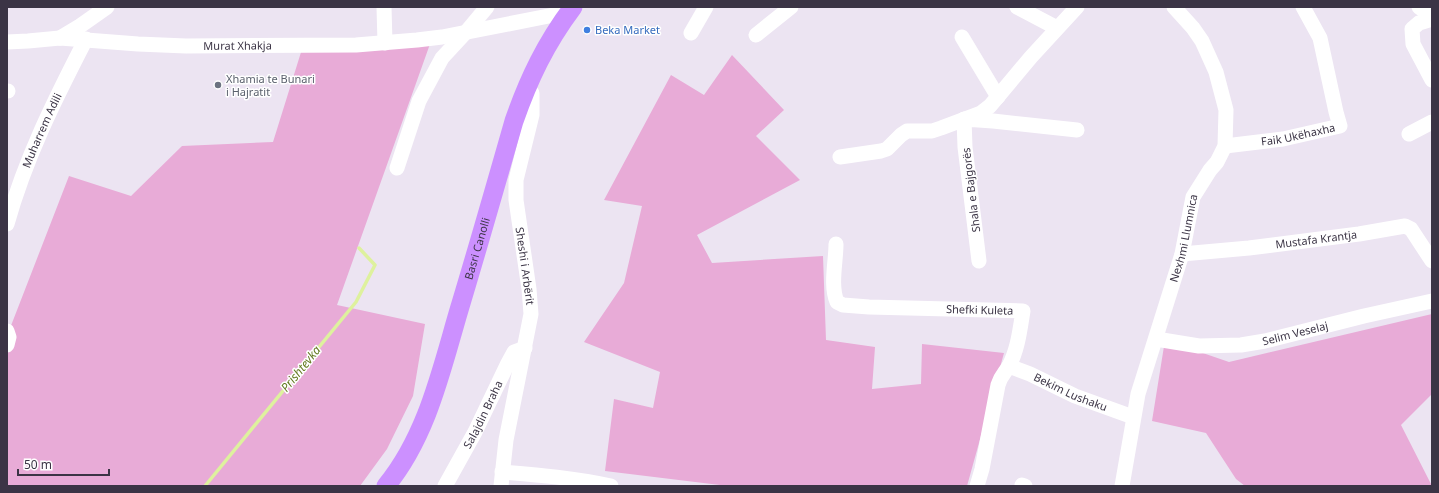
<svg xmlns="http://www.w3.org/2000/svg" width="1439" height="493" viewBox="0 0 1439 493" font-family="'Noto Sans',sans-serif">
  <rect width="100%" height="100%" fill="#ece4f2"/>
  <path fill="#e8abd7" d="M 430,44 L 337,305 L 425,324 L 413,396 L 387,449 L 360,486 L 7,486 L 7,336 L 69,176 L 131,196 L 182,146 L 273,142 L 302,49 Z
    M 732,55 L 784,110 L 756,136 L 800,180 L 697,235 L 712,263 L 823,256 L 826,340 L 875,347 L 872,389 L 921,384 L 922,344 L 1004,353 L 967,486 L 728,486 L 605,471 L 614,399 L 653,408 L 660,372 L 584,342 L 624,283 L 642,206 L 604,200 L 671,75 L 704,95 Z
    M 1432,314 L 1432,394 L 1401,425 L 1432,486 L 1245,486 L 1236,479 L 1206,433 L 1152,421 L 1165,340 L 1229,362 Z"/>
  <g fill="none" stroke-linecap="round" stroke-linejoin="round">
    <path stroke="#def19e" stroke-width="3.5" d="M 205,486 L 356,302 L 375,265 L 359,248"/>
    <g stroke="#fff" stroke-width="15">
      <path d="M 384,7 L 385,43"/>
      <path d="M 1017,7 L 1057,28"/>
      <path d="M 1419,7 L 1432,16"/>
      <path d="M 1432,19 L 1419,23 L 1412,29 L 1413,44 L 1432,80"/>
      <path d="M 691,33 L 706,7"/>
      <path d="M 756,35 L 791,7"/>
      <path d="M 962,37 L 998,97"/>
      <path d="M 60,38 L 80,26 L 107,7"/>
      <path id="s1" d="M 7,42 L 28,41 L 60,38 L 138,44 L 186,46 L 356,45 L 417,40 L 442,37 L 569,12"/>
      <path d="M 7,91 L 8,91"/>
      <path d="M 1409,134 L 1432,122"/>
      <path id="s2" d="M 1225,146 L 1283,139 L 1340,126 L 1336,112 L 1320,38 L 1303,7"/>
      <path d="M 840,157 L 881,151 L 887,149 L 901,135 L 907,131 L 932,131 L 941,128 L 981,113 L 990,106 L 1031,57 L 1077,7"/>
      <path d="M 397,168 L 419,101 L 442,58 L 467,31 L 487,7"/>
      <path id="s3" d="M 7,224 C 25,159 55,99 86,39"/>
      <path id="s4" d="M 836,244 C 836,262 830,285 837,302 L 843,305 L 869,307 L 1023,311 C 1020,329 1018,349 1009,366 C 1005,373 1001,375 998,385 L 982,469 L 977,486"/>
      <path id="s5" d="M 1182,254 L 1249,248 L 1359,234 L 1405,226 L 1411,229 L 1432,261"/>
      <path d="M 979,261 L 965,147 L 964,119 L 993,121 L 1077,130"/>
      <path d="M 7,331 L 9,337 L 7,345"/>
      <path id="s6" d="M 1156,339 L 1199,346 L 1241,345 L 1265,341 L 1364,316 L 1432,301"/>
      <path id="s7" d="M 1009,366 L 1030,374 L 1075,396 L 1133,417"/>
      <path d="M 502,472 C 539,475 575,478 611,486"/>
      <path d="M 1022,485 L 1025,486"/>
      <path id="s8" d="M 445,486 L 475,432 L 508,363 L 514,352 L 525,348"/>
      <path d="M 501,486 L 506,440 L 531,314 L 529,289 L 516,200 L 516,180 L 532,115 L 532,93 L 526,87"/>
      <path id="s9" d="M 1122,486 L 1138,394 L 1182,254 L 1193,197 L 1210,170 L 1217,162 L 1225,146 L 1226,110 L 1216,72 L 1202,41 L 1193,28 L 1174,7"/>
    </g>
    <path stroke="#cc90ff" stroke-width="19" id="s10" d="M 386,486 C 427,436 441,371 459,310 C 478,247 496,184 514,121 C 529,78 546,43 573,7"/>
  </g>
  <circle fill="#3f7fe0" stroke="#fff" stroke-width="1.5" cx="587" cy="30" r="4"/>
  <circle fill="#6b7280" stroke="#fff" stroke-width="1.5" cx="218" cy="85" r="4"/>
  <g text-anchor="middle" stroke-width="3" stroke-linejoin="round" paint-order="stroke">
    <g font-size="11" fill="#366cbe" stroke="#fff" text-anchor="start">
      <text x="595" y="34">Beka Market</text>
    </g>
    <g font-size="11" fill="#3b3445" stroke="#fff">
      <text dy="4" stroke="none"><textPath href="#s1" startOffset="231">Murat Xhakja</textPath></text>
      <text dy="4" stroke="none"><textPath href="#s3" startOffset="100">Muharrem Adili</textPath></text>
      <text dy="4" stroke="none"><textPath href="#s2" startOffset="74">Faik Ukëhaxha</textPath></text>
      <text transform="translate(971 190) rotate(-97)" y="4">Shala e Bajgorës</text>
      <text dy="4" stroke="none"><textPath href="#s9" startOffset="256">Nexhmi Llumnica</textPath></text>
      <text dy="4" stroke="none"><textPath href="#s5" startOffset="135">Mustafa Krantja</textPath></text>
      <text dy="4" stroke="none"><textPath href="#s10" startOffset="256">Basri Canolli</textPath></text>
      <text transform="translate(525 266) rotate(82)" y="4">Sheshi i Arbërit</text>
      <text dy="4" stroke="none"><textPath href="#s4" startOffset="202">Shefki Kuleta</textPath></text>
      <text dy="4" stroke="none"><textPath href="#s6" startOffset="141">Selim Veselaj</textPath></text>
      <text dy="4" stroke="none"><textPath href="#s7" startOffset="67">Bekim Lushaku</textPath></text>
      <text dy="4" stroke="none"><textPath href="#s8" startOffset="81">Salajdin Braha</textPath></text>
    </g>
    <g font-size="11" fill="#5b616d" stroke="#fff" text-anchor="start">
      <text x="226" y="83">Xhamia te Bunari<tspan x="226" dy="13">i Hajratit</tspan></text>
    </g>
    <g font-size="12" font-style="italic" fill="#647a22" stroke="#fff">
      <text transform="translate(301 369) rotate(-51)" y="4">Prishtevka</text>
    </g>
  </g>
  <rect width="1439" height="493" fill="none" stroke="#3b3445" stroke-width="16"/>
  <path d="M18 469v6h91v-6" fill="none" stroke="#3b3445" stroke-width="2"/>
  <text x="24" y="469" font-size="12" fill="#3b3445" stroke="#ffffff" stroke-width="3" paint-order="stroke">50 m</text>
</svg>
